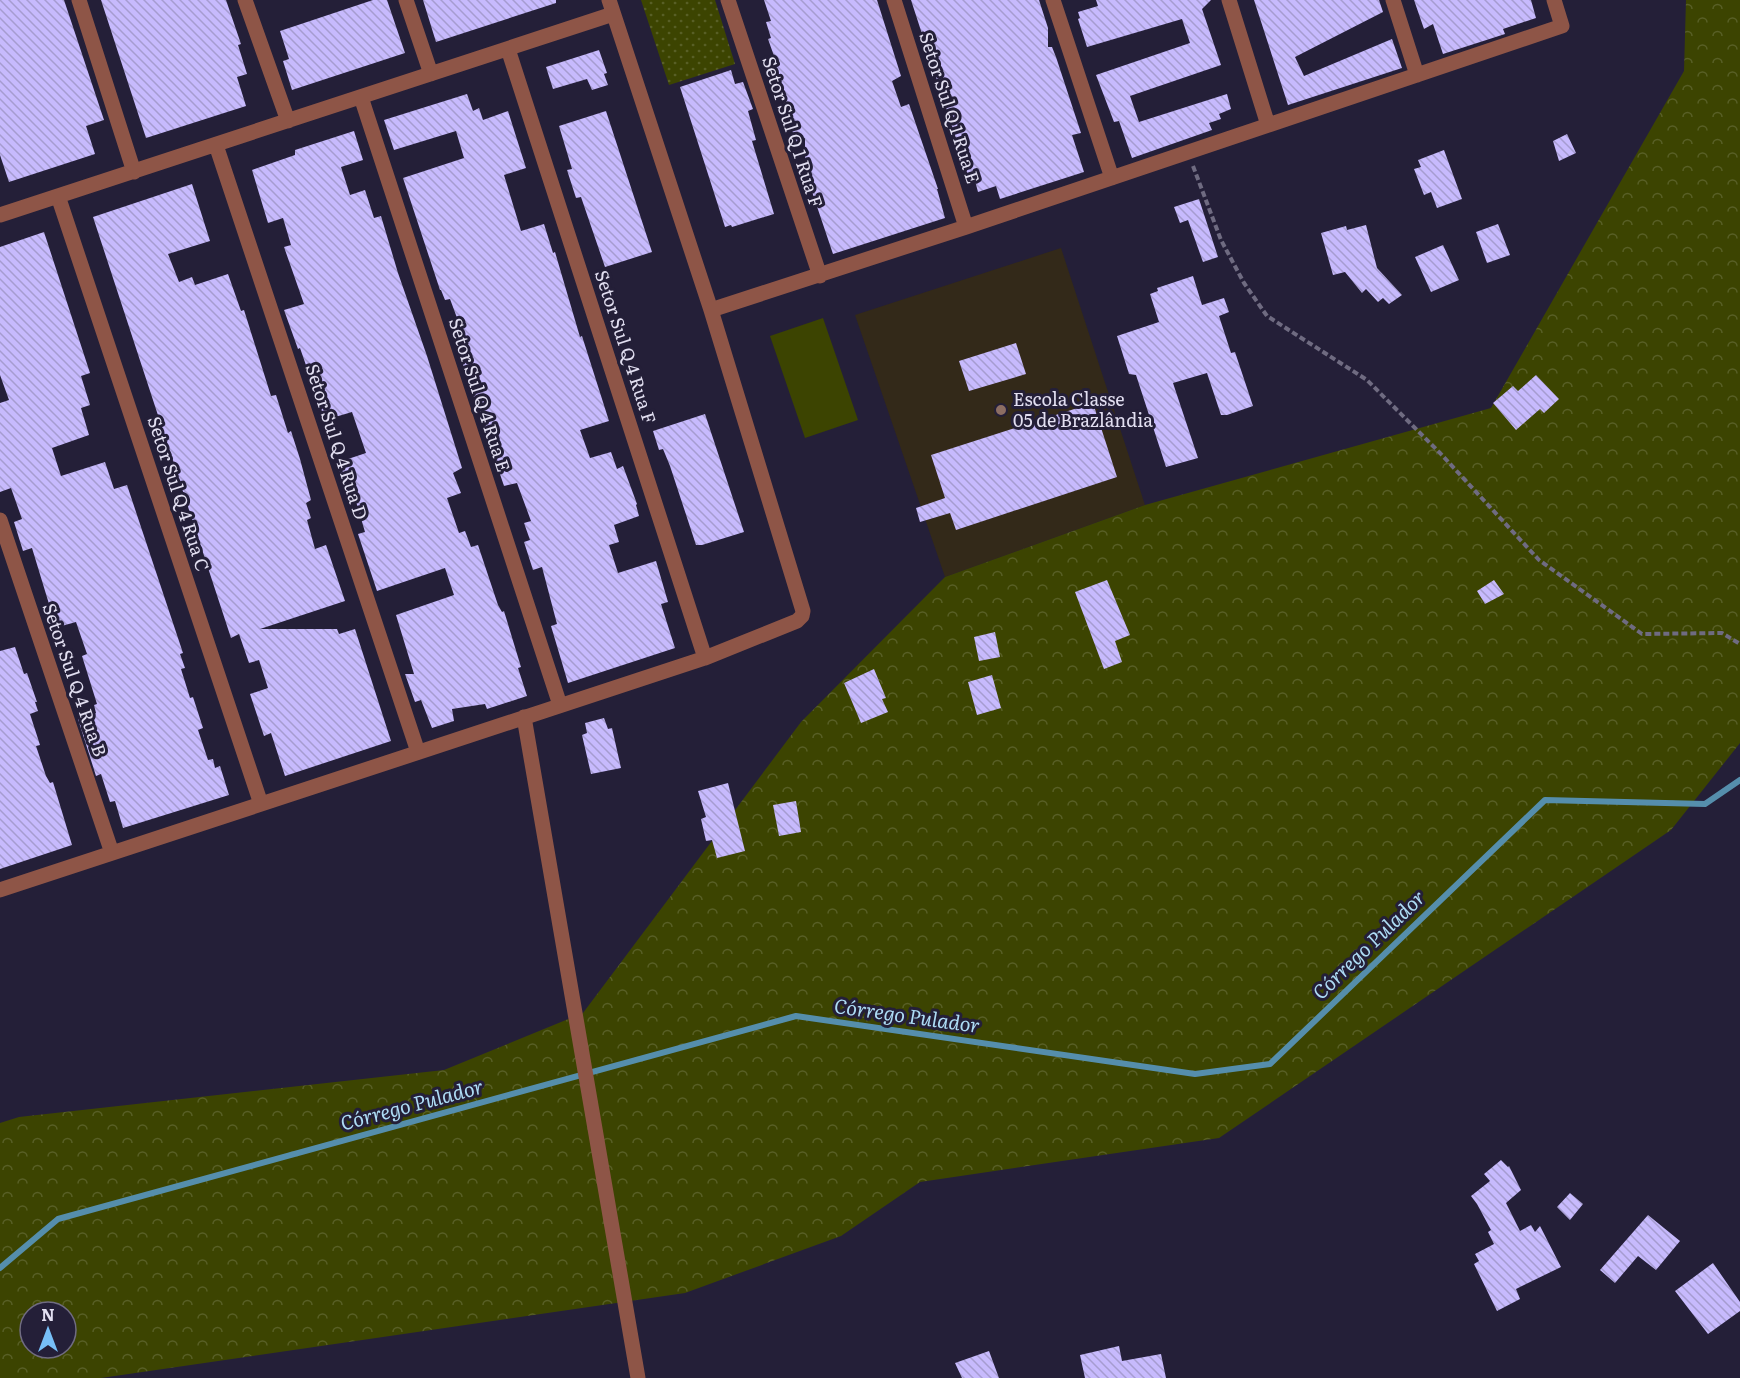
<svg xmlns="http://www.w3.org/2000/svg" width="1740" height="1378" viewBox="0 0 1740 1378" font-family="Literata,serif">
  <defs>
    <pattern id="grass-dots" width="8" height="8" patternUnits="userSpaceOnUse" patternTransform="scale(1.5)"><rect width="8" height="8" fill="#3c4401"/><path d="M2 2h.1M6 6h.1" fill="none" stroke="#585f26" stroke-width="1.8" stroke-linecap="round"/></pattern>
    <pattern id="forest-crowns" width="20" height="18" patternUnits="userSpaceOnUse" patternTransform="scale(1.5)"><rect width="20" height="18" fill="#3c4401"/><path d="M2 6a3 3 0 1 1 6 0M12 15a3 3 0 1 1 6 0" fill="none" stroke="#585f26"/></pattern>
    <pattern id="building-back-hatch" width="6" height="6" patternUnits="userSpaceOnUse" patternTransform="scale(1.5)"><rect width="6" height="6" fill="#c7bafd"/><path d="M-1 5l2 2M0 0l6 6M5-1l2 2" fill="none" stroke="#a69cd0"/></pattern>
  </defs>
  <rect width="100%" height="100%" fill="#241f38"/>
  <path fill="#332919" d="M 1061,248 L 1145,505 L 945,577 L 855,315 Z"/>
  <path fill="url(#grass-dots)" d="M 641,0 L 715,0 L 735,64 L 669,85 Z"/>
  <path fill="url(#forest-crowns)" fill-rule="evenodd" d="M 1686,0 L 1740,0 L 1740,743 L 1671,830 L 1219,1138 L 920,1182 L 841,1236 L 685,1293 L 101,1378 L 0,1378 L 0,1123 L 19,1117 L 444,1070 L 583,1013 L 801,722 L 945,577 L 1145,505 L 1491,408 L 1684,71 ZM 30,1312 L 66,1312 L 66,1348 L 30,1348 Z"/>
  <path fill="#3c4401" d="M 823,318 L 858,420 L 805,438 L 770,336 Z"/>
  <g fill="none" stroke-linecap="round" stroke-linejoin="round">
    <path stroke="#558eac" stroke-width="6" d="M 0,1268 L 58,1219 L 796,1016 L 1195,1074 L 1270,1064 L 1545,800 L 1705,804 L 1740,780"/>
  </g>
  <path fill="url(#building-back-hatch)" d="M 0,0 L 64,0 L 104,120 L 86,126 L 95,154 L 9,182 L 0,155 Z
    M 101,0 L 226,0 L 241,44 L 238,45 L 247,74 L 237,77 L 246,106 L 146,138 Z
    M 373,0 L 387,0 L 405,53 L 292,90 L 283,61 L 289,59 L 280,31 Z
    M 423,0 L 556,0 L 556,3 L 436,42 Z
    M 764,0 L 877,0 L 901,76 L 892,81 L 901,107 L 909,104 L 938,189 L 937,189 L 945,218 L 833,254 L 805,171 L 805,138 L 796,142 L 768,58 L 774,56 L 768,39 L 771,38 L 766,22 L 771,21 Z
    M 911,0 L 1039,0 L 1048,28 L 1048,47 L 1052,47 L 1056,57 L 1081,133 L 1072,135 L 1084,172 L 1000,199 L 996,186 L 978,192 L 974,177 L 969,179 Z
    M 1096,0 L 1211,0 L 1202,9 L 1221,65 L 1130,96 L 1139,122 L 1227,94 L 1231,109 L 1219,114 L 1221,119 L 1209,123 L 1212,130 L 1132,158 L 1119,121 L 1114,122 L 1096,75 L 1190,43 L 1182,19 L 1087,47 L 1078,19 L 1080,18 L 1078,12 L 1098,6 Z
    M 1254,0 L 1379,0 L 1383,12 L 1295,57 L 1304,76 L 1392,39 L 1402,68 L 1288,105 Z
    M 1414,0 L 1531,0 L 1536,18 L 1503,29 L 1505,34 L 1443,54 L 1433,24 L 1424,29 Z
    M 599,50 L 607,73 L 604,74 L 608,85 L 592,90 L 587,79 L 553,89 L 546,67 Z
    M 731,70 L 735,84 L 743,82 L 753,109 L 748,111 L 756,140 L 752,141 L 774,214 L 732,227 L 731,225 L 725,227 L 680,87 Z
    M 467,94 L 473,111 L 479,108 L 483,120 L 508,111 L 526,168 L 504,175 L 521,231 L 544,224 L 553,253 L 555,252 L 580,337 L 582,336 L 609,421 L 580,430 L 590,458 L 611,452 L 617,469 L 623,466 L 637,504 L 636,505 L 639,516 L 614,525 L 619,542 L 609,545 L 618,573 L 656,561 L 668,602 L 661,604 L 675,648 L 568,683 L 551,626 L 557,624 L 542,567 L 533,570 L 524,542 L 530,540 L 524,523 L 531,521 L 517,483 L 504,486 L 457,347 L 461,345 L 458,336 L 463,334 L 450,299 L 445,300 L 441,290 L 440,290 L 403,178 L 464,158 L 456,131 L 394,150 L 384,120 Z
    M 606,111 L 652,252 L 605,267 L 581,197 L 576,198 L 567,170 L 572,169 L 559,126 Z
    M 354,131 L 363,160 L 341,167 L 350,195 L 365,190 L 374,218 L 381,216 L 398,273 L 427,356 L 462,468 L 453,473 L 461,493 L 447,498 L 459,533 L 465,531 L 471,547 L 478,545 L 498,605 L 502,612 L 504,611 L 521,667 L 518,668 L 527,696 L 487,709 L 485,704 L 452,709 L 454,721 L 432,728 L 421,700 L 415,702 L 405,674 L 414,674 L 396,615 L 454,595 L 445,568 L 377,591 L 358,534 L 365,532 L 352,488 L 349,482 L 344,484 L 336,463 L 366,453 L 352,412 L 325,420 L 300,348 L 298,349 L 284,310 L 304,304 L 284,247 L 291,245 L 283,218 L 268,223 L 252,170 L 295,155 L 295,150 Z
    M 1567,134 L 1576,153 L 1559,161 L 1553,141 Z
    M 1444,150 L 1462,199 L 1437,208 L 1431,192 L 1424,195 L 1414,169 L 1421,167 L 1418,160 Z
    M 192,184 L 210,241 L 168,254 L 179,282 L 192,277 L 195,285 L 228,274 L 241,311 L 244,310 L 271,396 L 276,395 L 288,433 L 291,431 L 300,459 L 311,500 L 306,503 L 311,518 L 307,520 L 315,549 L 326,545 L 345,601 L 260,629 L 337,629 L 339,634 L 355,629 L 391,741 L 285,776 L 271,733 L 264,736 L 250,694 L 268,688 L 259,660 L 249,663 L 239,634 L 231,638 L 93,217 Z
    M 1199,199 L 1218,257 L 1203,262 L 1188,220 L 1180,223 L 1174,207 Z
    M 1498,224 L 1510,255 L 1487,263 L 1476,232 Z
    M 1366,225 L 1377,268 L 1402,295 L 1389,304 L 1383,298 L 1378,302 L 1366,289 L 1362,293 L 1345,272 L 1333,275 L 1321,233 L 1346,226 L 1347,230 Z
    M 44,232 L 90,373 L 81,376 L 90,405 L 81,408 L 89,435 L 52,448 L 61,476 L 105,462 L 114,489 L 127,485 L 183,653 L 180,654 L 185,668 L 181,669 L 190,698 L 193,697 L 203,728 L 198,730 L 208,760 L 213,759 L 215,768 L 220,766 L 229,795 L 123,828 L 115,801 L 110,802 L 101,774 L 96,776 L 78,719 L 96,713 L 94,705 L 97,704 L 82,656 L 87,654 L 76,622 L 58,627 L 51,604 L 49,604 L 32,548 L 23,551 L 14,522 L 22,519 L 11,488 L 0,492 L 0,403 L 9,400 L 0,375 L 0,247 Z
    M 1443,245 L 1459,280 L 1431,292 L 1415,257 Z
    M 1193,276 L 1202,305 L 1224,298 L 1229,312 L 1219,316 L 1231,353 L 1235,352 L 1253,406 L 1227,415 L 1221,415 L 1207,373 L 1173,383 L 1198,458 L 1166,467 L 1136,375 L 1129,374 L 1117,336 L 1159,322 L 1150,294 L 1158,291 L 1157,288 Z
    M 1016,343 L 1026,374 L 969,391 L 959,361 Z
    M 1536,375 L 1559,399 L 1544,413 L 1540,409 L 1516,430 L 1493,403 L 1513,386 L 1518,391 Z
    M 1093,403 L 1117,477 L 956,530 L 950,513 L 920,522 L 916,508 L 945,498 L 931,455 Z
    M 705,414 L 744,532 L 702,545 L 696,545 L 670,466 L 663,449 L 659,450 L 653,431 Z
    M 1107,580 L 1130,635 L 1115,641 L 1122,662 L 1104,669 L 1075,592 Z
    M 1494,580 L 1504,594 L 1485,604 L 1477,591 Z
    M 995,632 L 1000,657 L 979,661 L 974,637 Z
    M 15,647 L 24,674 L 27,673 L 37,702 L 35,702 L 38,711 L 30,714 L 40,745 L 36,746 L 46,776 L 50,783 L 53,782 L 72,845 L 0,869 L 0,651 Z
    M 874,669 L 886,698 L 882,699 L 888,712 L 861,723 L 844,683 Z
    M 992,675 L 1001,708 L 977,715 L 968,682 Z
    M 604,718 L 608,729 L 612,728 L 621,768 L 591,774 L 582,735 L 587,733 L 585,723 Z
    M 728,783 L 745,851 L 717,858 L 712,840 L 706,841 L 701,819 L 706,817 L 698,791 Z
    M 796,801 L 801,832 L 779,836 L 773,805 Z
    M 1501,1160 L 1508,1167 L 1509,1166 L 1521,1190 L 1506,1203 L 1520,1231 L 1531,1225 L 1535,1232 L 1540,1226 L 1561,1267 L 1516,1289 L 1520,1299 L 1497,1311 L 1474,1264 L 1479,1261 L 1475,1254 L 1494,1244 L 1488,1232 L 1491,1230 L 1477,1204 L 1471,1196 L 1490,1181 L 1484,1174 Z
    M 1570,1193 L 1583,1204 L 1570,1220 L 1557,1207 Z
    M 1648,1215 L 1680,1241 L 1656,1270 L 1638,1256 L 1615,1283 L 1600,1270 Z
    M 1713,1263 L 1740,1302 L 1740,1311 L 1708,1334 L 1675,1291 Z
    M 1119,1346 L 1122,1361 L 1161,1354 L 1166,1378 L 1085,1378 L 1080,1355 Z
    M 989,1351 L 999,1378 L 962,1378 L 955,1363 Z"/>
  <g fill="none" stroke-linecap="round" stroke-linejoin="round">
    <path stroke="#6f6b81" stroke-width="4" stroke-dasharray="6 3" stroke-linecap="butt" d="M 1193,166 L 1221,240 L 1244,283 L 1267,316 L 1367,380 L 1440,453 L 1539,560 L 1642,634 L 1722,633 L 1740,644"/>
    <path stroke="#8e5547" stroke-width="15" d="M 79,0 L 134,172
      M 245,0 L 288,121
      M 406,0 L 431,74
      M 728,0 L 820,276
      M 894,0 L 966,227
      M 1053,0 L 1112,178
      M 1229,0 L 1268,125
      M 1393,0 L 1417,75
      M 508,49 L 705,658
      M 361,97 L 560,705
      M 216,145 L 418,752
      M 58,196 L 261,804
      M 0,215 L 613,14
      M 711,310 L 966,227 L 1562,26 L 1554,0
      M 0,520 L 112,853
      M 524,717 L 638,1378
      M 0,890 L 705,658 L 797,621 L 802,616 L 803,611 L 711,310 L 609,0"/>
  </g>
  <circle fill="#8d6e63" stroke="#241f38" stroke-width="2" cx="1001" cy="410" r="6"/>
  <g text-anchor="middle" stroke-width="6" stroke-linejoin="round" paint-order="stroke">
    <g font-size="18" fill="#e2dff1" stroke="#241f38">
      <text transform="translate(949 108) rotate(72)" y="6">Setor Sul Q 1 Rua E</text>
      <text transform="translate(792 132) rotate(72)" y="6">Setor Sul Q 1 Rua F</text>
      <text transform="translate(625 347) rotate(72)" y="6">Setor Sul Q 4 Rua F</text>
      <text transform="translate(479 395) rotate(72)" y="6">Setor Sul Q 4 Rua E</text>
      <text transform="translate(336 442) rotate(72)" y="6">Setor Sul Q 4 Rua D</text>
      <text transform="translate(178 494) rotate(72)" y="6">Setor Sul Q 4 Rua C</text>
      <text transform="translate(74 680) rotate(71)" y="6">Setor Sul Q 4 Rua B</text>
    </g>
    <g font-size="18" fill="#e2dff1" stroke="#241f38" text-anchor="start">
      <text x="1013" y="406">Escola Classe<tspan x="1013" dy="21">05 de Brazlândia</tspan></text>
    </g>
    <g font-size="20" font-style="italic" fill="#addbf4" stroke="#241f38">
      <text transform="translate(1369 945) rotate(-44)" y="7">Córrego Pulador</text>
      <text transform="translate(907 1016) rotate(8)" y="7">Córrego Pulador</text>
      <text transform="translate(412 1105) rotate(-15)" y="7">Córrego Pulador</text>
    </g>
  </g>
  <g transform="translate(48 1330)"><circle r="28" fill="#241f38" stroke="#706c82" stroke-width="1.5"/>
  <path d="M0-4.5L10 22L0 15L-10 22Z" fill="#77bff7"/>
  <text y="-9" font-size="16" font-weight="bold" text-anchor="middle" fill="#e2dff1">N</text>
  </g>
</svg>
